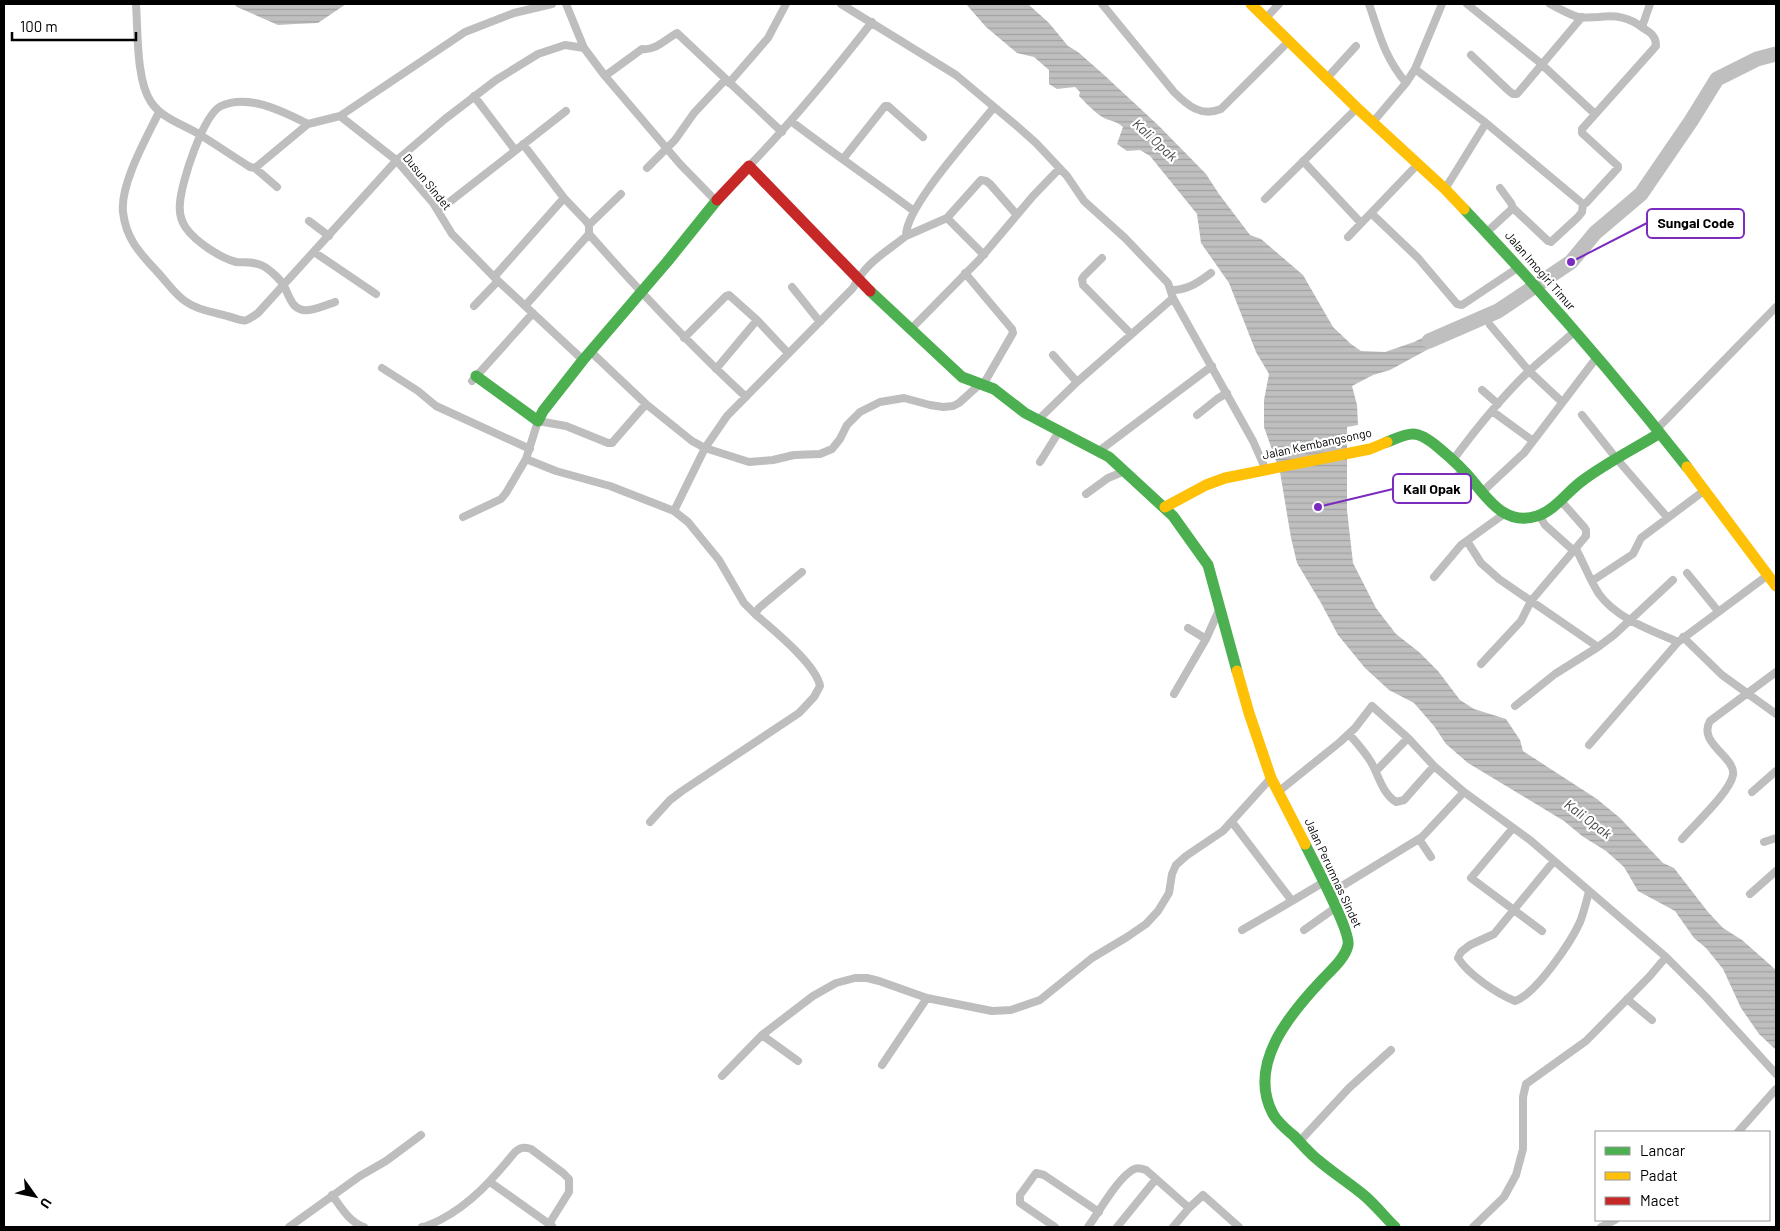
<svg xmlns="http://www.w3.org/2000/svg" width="1780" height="1231" viewBox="0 0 1780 1231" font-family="Barlow,sans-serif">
  <defs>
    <pattern id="water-rules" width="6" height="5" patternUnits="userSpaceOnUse" patternTransform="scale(1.25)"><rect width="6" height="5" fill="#bfbfbf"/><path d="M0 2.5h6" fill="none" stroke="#a2a2a2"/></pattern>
  </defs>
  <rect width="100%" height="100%" fill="#fff"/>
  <path fill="url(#water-rules)" d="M 234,4 L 346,4 L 318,23 L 295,24 L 278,25 L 237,7 Z
    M 966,4 L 1028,4 L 1049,23 L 1068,46 L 1078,52 L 1103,74 L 1159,126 L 1206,174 L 1219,194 L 1250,235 L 1261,239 L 1303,275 L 1333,327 L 1351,344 L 1361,351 L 1385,352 L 1414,342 L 1449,325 L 1447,339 L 1390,370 L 1373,375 L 1352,386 L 1357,405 L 1358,425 L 1347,427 L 1347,510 L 1353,563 L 1376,608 L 1396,634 L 1419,652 L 1438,671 L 1460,700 L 1474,709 L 1506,719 L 1520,740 L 1523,751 L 1597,799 L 1620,818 L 1663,863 L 1674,868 L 1708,912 L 1723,928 L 1742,940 L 1776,970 L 1776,1050 L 1759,1034 L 1741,1008 L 1723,969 L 1706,948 L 1694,938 L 1675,911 L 1638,891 L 1624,867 L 1606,851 L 1582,836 L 1564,821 L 1468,763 L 1446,744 L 1434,726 L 1414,703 L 1389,690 L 1365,668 L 1338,635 L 1321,603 L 1297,563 L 1291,538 L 1280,472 L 1264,427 L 1264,400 L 1269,374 L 1256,352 L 1229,283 L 1201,243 L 1197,214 L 1150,156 L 1140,150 L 1127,151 L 1117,144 L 1123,127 C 1115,120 1112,122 1104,118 C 1094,112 1087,104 1079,96 L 1080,92 L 1075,87 L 1057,89 L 1049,84 L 1049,70 L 1034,57 L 1017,53 L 986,27 Z"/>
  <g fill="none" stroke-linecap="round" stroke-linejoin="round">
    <path stroke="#bfbfbf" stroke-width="15" d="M 1429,341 L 1498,311 L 1571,262 L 1595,233 L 1641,194 L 1691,121 L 1717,79 L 1757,59 L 1776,54"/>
    <path stroke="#bebebe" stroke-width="8" d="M 136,4 C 138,31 136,80 151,102 C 162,119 185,125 202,136 C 218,146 234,157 250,167 L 255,168 L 308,124 L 340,116 L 465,32 L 514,13 L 552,4
      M 566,4 L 584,48 L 605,76 L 680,164 L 716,201
      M 841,4 L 956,75 L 1018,127 L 1036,143 L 1067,176 L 1084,201 L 1125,238 L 1168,283 L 1173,298 L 1253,441 L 1265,468
      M 1102,4 L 1174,92 C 1188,106 1201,117 1221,109 L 1289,41
      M 1369,4 C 1380,36 1384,56 1406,83
      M 1467,4 L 1538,61 L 1595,114
      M 1550,4 C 1558,8 1567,13 1575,16 C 1583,19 1591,17 1599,17 C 1616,15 1629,17 1643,28 C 1651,33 1656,36 1656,46 L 1582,129 L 1582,133 L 1618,166 L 1618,168 L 1586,203 L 1583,204
      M 1266,18 L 1279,4
      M 1642,27 L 1650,4
      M 1471,55 L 1509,91 L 1513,94 L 1517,94 L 1582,17
      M 1415,69 L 1486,123
      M 605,76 L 642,49 C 655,51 666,39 677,33 L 782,132
      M 1327,78 L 1356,46
      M 729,83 L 768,38 L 786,4
      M 474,96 L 515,150
      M 159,112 C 147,137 120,184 123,212 C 126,241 143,256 161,276 C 169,285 177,297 188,303 C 200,311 214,312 227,316 C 244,320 242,325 258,313 L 396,161 L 445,119 L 496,80 L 538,54 L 565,45 L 584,48
      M 340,116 L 396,160 L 433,203 L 452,234 L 494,277 L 583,360
      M 791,121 C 831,152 873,180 914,211
      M 1373,122 L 1406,83 L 1415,69 L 1442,4
      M 308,124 C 284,112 248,93 221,106 C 203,115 181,183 180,203 C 179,212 181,221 186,228 C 195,241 220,258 236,262 C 246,263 256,261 265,267 C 271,271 281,280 284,286 C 290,297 292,312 309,310 C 318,309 327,305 335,302
      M 523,144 L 564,198 L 586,221 L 589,225 L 589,234 C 640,292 690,345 746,397
      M 843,159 L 885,106 L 888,106 L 923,137
      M 1303,161 L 1361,223
      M 749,166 C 793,121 833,72 872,22
      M 255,168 L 277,187
      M 647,168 L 675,140 L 694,113 L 725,80
      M 1500,188 L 1511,203 L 1513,208
      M 1445,189 L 1486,123 L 1583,204
      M 1265,199 L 1357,108
      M 438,211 L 566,111
      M 1371,213 L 1418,258 L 1457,304 L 1462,305 L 1519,267
      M 947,218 L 984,255
      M 309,221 L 329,236
      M 589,225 L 621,194
      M 1487,232 L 1513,208 L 1548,241 L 1551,242 L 1578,217 L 1582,212 L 1583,204
      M 906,236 L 947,218 L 981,180 L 986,181 L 990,184 L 1017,215
      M 1348,237 L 1418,164
      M 314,252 L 376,294
      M 1102,258 L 1084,276 L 1082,279 L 1083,285 L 1131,334
      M 965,273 L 1012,329 L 1013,333 L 983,385
      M 494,277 L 564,198
      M 792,287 L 820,322
      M 1172,290 C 1188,290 1199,282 1211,273
      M 474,306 L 498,281
      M 525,306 L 589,234
      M 1490,325 L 1529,371 L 1562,402
      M 910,330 L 979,260 L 1033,196 L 1059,169
      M 684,338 L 726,296 L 729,295 L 757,320 L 788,353
      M 590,351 L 646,404
      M 1053,355 L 1077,382
      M 382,368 L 418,391 L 436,406 L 530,449
      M 716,369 L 757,320
      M 472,381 L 533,313
      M 1482,390 L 1498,404
      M 1492,411 L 1533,441
      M 1197,415 L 1217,399 L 1227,393
      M 1582,415 L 1616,458 L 1667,517
      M 1039,419 L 1077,382 L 1173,298
      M 1657,429 L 1776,307
      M 1099,451 L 1212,366
      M 526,459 L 556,471 L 610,486 L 674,511 L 688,522 L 719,560 L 744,603 L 755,614 L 759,608 L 802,572
      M 1453,460 C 1476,429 1500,399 1528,372 C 1543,358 1560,345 1575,331
      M 1040,462 L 1060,430
      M 1481,493 L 1524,453 L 1597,357
      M 1086,494 L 1108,478 L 1125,471
      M 1436,495 L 1463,471
      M 674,511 L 705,448 L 749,462 L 773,460 L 794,455 L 820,454 L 832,449 L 840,439 L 847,425 L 860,412 L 880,402 L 904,398 L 930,405 L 943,407 L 953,406 L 959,403 L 980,384
      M 1539,515 L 1545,525 L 1574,551
      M 463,517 L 501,499 L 506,493 L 526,459 L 538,421 L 566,426 L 608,443 L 612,443 L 646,404 L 692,441 L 705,448 L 727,416 L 853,288 C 866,262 885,253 906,236 C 905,207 974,133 994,107
      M 1467,541 L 1481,563 L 1499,579 L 1598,647
      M 1576,549 C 1584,564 1590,580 1599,594 C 1617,619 1651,630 1678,642 L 1768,575
      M 1687,573 L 1718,611
      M 1434,577 L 1461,545 L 1504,514
      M 1592,581 L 1633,554 L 1641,538 L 1705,490
      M 1188,628 L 1206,639
      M 1683,637 L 1722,675 L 1776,714
      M 1481,664 L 1521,621 L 1531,601 L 1586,536 L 1586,530 L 1584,527 L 1561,501
      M 1174,694 L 1206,639 L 1220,608
      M 1515,706 L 1555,674 L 1598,647 L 1614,635 L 1673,580
      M 1349,734 C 1357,743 1365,752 1371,762 C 1379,776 1382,793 1396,802 L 1404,800 L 1434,766
      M 1589,745 L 1678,642
      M 1376,771 L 1408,738
      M 1278,792 L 1340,742 L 1355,728 L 1372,706 L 1408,738 L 1434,766 L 1464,792 L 1530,840 L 1666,957 L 1706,997 L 1776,1074
      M 1752,792 L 1776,771
      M 650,822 L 670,800 L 682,791 L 799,713 L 814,697 L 820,686 C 816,664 772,629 755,614
      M 1232,822 L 1292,901 L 1324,882
      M 1513,828 L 1471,878 L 1542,931
      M 1419,839 L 1431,857
      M 1682,839 C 1694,825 1730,792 1733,775 C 1736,757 1697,743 1710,721 L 1776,672
      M 1764,842 L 1776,838
      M 1554,861 L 1494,934 L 1470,945 L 1461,952 L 1458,958 C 1468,974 1497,994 1515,1001 C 1536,994 1571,942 1580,922 C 1584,912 1586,902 1589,892
      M 1329,894 L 1422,837 L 1464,792
      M 1750,894 L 1776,871
      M 1242,930 L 1292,901
      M 1304,930 L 1335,908
      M 1627,999 L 1652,1020
      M 762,1035 L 798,1061
      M 882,1065 L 927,998
      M 722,1076 L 762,1035 L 813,996 L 836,983 L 855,978 L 867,978 L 879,981 L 927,998 L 992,1011 L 1011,1010 L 1040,1000 L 1092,958 L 1127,937 L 1146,924 L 1158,911 L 1169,893 L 1172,874 L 1176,865 L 1186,856 L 1223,831 L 1271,778
      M 1738,1132 L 1776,1089
      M 1299,1142 L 1349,1088 L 1391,1050
      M 490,1182 L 552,1226
      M 332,1195 C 341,1207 349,1222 364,1227
      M 289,1227 L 360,1176 L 386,1161 L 421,1135
      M 422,1227 C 428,1226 434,1223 440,1220 C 471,1204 493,1179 515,1152 C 521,1147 524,1147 531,1149 L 563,1173 L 569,1179 L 569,1192 L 549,1224
      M 1055,1227 L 1020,1203 L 1020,1195 L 1036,1173 L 1044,1175 L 1099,1212
      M 1088,1227 C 1099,1212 1116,1181 1131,1171 C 1136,1167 1140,1168 1146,1170 L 1189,1208
      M 1117,1227 L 1156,1179
      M 1173,1227 L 1189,1208 L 1203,1195 L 1239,1227
      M 1473,1227 L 1504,1197 L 1516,1175 L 1523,1149 L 1523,1097 L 1526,1084 L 1586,1041 L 1649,977 L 1666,957
      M 1601,1227 L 1615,1220"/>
    <path stroke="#4caf50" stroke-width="11" d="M 1464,209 C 1542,291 1617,378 1687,467
      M 870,291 L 962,377 L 994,389 L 1025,413 L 1109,457 L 1173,516 L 1208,565 L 1237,671
      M 476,376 L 538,421 L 543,411 L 583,360 L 667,262 L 717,200
      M 1387,442 C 1395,439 1404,434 1413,434 C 1422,434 1432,442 1439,448 C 1451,458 1462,468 1472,480 C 1489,501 1506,526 1537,516 C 1554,511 1567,492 1582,481 C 1606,463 1634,449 1660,433
      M 1305,844 C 1313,861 1351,931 1348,945 C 1345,959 1330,971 1321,981 C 1289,1015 1247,1065 1273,1114 C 1278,1123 1286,1129 1294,1136 C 1302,1144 1309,1153 1318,1160 C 1333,1173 1351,1184 1366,1197 C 1376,1206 1385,1217 1395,1227"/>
    <path stroke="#ffc107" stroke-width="11" d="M 1251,4 L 1357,108 L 1445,189 L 1464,209
      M 1687,467 L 1776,586
      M 1165,507 L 1206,485 L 1225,478 L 1370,449 L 1387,442
      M 1237,671 L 1249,713 L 1271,778 L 1305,844"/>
    <path stroke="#c62828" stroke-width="11" d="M 717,200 L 749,166 L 870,291"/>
  </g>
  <g text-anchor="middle" stroke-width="4.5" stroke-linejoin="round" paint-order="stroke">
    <g font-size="12" fill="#000" stroke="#fff">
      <text transform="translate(427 182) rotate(51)" y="4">Dusun Sindet</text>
      <text transform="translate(1540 271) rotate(49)" y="4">Jalan Imogiri Timur</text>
      <text transform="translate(1317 444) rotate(-12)" y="4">Jalan Kembangsongo</text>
      <text transform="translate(1333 873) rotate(65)" y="4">Jalan Perumnas Sindet</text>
    </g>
    <g font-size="14" font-style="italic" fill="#444" stroke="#fff">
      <text transform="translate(1155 140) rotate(43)" y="5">Kali Opak</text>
      <text transform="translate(1588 819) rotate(37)" y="5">Kali Opak</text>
    </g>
  </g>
  <path fill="none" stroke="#7b2cbf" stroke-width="2" d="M1571 262L1647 223M1318 507L1393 489"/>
  <g fill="#7b2cbf" stroke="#fff" stroke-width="2">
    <circle cx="1571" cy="262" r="5"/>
    <circle cx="1318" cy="507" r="5"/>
  </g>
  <g fill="#fff" stroke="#7b2cbf" stroke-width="2">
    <rect x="1647" y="209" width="97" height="29" rx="5"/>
    <rect x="1393" y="474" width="78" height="29" rx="5"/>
  </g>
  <g font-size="14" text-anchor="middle" font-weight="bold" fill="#000">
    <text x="1696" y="228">Sungai Code</text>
    <text x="1432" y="494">Kali Opak</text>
  </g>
  <rect width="1780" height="1231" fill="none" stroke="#000000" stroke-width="10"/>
  <rect x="1595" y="1131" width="175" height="90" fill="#ffffff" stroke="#999999"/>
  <rect x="1605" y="1147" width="25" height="8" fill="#4caf50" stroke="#999999"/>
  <text x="1640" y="1156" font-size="15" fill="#000000">Lancar</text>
  <rect x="1605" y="1172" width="25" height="8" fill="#ffc107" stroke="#999999"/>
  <text x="1640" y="1181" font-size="15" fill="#000000">Padat</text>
  <rect x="1605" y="1197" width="25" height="8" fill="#c62828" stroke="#999999"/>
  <text x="1640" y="1206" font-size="15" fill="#000000">Macet</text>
  <g transform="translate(35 1196) rotate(123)" stroke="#ffffff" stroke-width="4" paint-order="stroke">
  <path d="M0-4L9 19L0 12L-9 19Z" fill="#000000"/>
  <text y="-8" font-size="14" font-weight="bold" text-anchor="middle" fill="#000000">U</text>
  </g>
  <path d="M12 32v8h124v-8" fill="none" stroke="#000000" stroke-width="2.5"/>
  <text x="20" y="32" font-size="15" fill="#000000" stroke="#ffffff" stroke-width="4" paint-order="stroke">100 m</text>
</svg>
